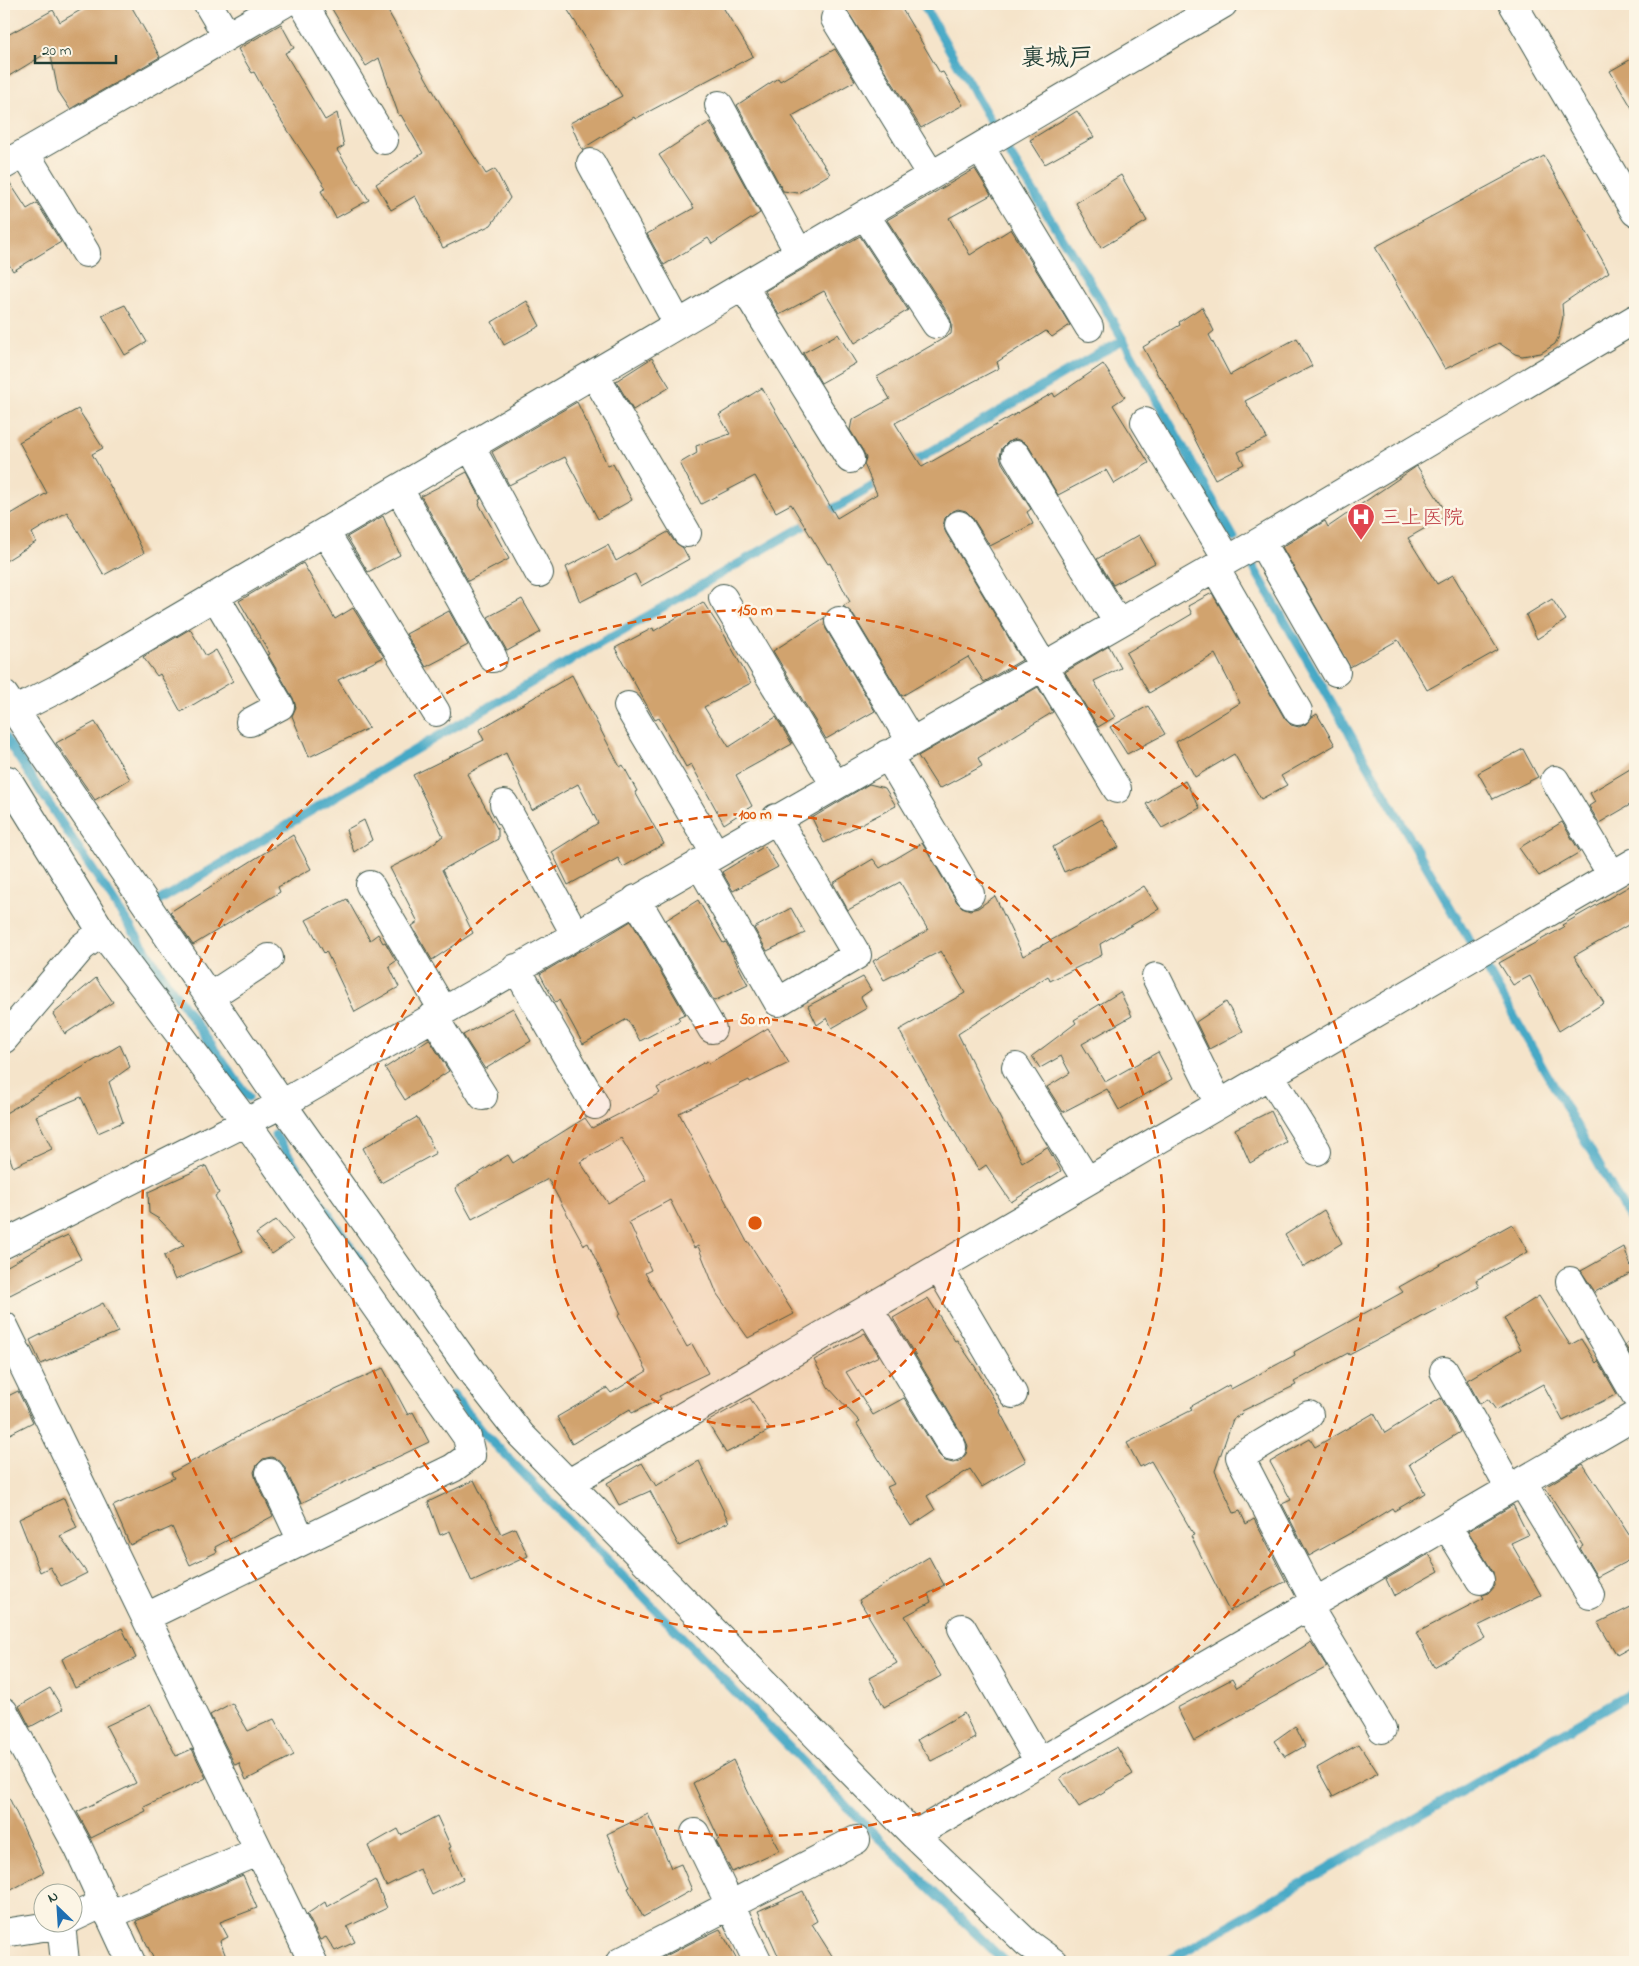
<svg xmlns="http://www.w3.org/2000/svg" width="1639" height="1966" viewBox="0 0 1639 1966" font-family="'Indie Flower','Klee One',sans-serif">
  <rect width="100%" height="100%" fill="#fcf5e5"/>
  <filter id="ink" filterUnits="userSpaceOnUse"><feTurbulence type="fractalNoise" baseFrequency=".02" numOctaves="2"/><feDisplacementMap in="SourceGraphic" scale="10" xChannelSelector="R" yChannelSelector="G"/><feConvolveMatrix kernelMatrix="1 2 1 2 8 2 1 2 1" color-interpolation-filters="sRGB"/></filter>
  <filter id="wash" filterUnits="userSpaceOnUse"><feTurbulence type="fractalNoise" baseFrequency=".0096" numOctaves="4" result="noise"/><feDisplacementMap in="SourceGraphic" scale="20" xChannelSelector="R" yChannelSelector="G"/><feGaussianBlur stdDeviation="1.12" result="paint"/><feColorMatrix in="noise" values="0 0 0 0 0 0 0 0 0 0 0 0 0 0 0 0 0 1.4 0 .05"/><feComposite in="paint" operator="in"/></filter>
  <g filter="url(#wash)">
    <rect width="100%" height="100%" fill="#f5e4ca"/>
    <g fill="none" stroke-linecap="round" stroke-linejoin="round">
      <path stroke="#46a9c6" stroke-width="9" d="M 923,4 L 993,125
        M 1006,148 L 1102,302 L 1234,538
        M 908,465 L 1094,356 L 1123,341
        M 1251,563 L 1471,943
        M 4,736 L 171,988 L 248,1097
        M 160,900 L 430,741 L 882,481
        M 1488,971 L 1635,1228
        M 275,1135 L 363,1265
        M 453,1394 L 483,1432 L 850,1810 L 1005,1962
        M 1166,1962 L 1635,1691"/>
    </g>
    <g id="blocks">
      <path fill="#d1a36e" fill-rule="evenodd" d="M 91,4 L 130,4 L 160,57 L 70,109 L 58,91 L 50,51 L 4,79 L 4,37 L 53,10 L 60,22 Z
        M 329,4 L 384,4 L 444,110 L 486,174 L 495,169 L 510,198 L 491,225 L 443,248 L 415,196 L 391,210 L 376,184 L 423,153 L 401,115 L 399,116 L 379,58 L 366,66 Z
        M 564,4 L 721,4 L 753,56 L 635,119 L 634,117 L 582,149 L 570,123 L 622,96 Z
        M 843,4 L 899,4 L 940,73 L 943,72 L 963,105 L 921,128 Z
        M 281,24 L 294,48 L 285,53 L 325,120 L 337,113 L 344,146 L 337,150 L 369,200 L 336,218 L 321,191 L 326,188 L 279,117 L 254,72 L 252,73 L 238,49 Z
        M 835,49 L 855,81 L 792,116 L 830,174 L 798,193 L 783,191 L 737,105 L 778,78 L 780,81 Z
        M 1635,57 L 1635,113 L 1610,71 Z
        M 1077,111 L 1094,137 L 1045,164 L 1030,140 Z
        M 710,122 L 760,213 L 712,244 L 708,238 L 664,265 L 647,234 L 694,208 L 659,155 Z
        M 1544,156 L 1609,272 L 1562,304 L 1563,317 L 1559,336 L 1555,344 L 1541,353 L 1522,356 L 1515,354 L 1499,343 L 1445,369 L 1375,247 Z
        M 975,169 L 991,195 L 949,218 L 970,255 L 1011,229 L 1070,325 L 1052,337 L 1046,331 L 997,362 L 999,368 L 895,423 L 922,467 L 1053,393 L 1055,397 L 1103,364 L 1125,397 L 1113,405 L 1149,463 L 1114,484 L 1106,470 L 1058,495 L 1029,447 L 1024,442 L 1016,439 L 1008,442 L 1002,448 L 1000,456 L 1002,463 L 1031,509 L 1027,512 L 1033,524 L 990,546 L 972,517 L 966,511 L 958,509 L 951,512 L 945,518 L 943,526 L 946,533 L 1022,660 L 984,682 L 968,657 L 902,696 L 852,613 L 843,606 L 850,602 L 830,563 L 828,564 L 791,504 L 776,512 L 755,476 L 701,504 L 680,463 L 697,453 L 696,446 L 730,434 L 719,415 L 762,388 L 837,518 L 877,494 L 864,464 L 866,458 L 863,451 L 850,430 L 852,420 L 890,399 L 877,377 L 951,334 L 952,324 L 949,315 L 887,220 Z
        M 1121,175 L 1147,221 L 1101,248 L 1076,203 Z
        M 8,180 L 27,209 L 37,203 L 61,242 L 13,271 L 4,257 L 4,181 Z
        M 860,236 L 908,310 L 855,343 L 824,291 L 779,315 L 765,291 Z
        M 527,301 L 540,326 L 504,345 L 492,322 Z
        M 125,305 L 147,342 L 125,355 L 102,315 Z
        M 1202,307 L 1214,331 L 1209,335 L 1230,375 L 1297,338 L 1312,366 L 1245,401 L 1267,438 L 1238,452 L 1244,464 L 1215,479 L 1179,408 L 1160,376 L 1159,377 L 1143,347 L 1180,325 L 1179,322 Z
        M 838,334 L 856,363 L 821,383 L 803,353 Z
        M 652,358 L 670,387 L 633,410 L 616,381 Z
        M 577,402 L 608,466 L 613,464 L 632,500 L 598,519 L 565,457 L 509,485 L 492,452 Z
        M 78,409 L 103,448 L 92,454 L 122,507 L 144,553 L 104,575 L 67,512 L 32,533 L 36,542 L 4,562 L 4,518 L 47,493 L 19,442 Z
        M 1417,466 L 1448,515 L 1408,538 L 1437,584 L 1453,575 L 1498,650 L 1427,690 L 1398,640 L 1350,667 L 1282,547 L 1325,521 L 1328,527 Z
        M 467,472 L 481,499 L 479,500 L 480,503 L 479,504 L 509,559 L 468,581 L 421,496 Z
        M 383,516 L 400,555 L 368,572 L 347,537 Z
        M 668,532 L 674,541 L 683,548 L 689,559 L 641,586 L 635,574 L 580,602 L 566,567 L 608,545 L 616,561 Z
        M 1139,535 L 1155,563 L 1113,585 L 1097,559 Z
        M 303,563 L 335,619 L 353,608 L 384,657 L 338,680 L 369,728 L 309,757 L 292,716 L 296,707 L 293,698 L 268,655 L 270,654 L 239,601 Z
        M 1212,593 L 1285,719 L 1291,725 L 1299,727 L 1306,724 L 1312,717 L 1317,714 L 1335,745 L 1281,776 L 1287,785 L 1261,799 L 1234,754 L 1195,777 L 1176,742 L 1240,703 L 1215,654 L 1149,693 L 1126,653 L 1192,614 L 1188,606 Z
        M 522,599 L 541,632 L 507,651 L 488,617 Z
        M 1552,599 L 1566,620 L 1537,639 L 1526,615 Z
        M 703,602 L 725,636 L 751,683 L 704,707 L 729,747 L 776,717 L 792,744 L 736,775 L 752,806 L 724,824 L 691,764 L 686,767 L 659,718 L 655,720 L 615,648 L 653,628 L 654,631 Z
        M 449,611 L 468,645 L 426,667 L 406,634 Z
        M 824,618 L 826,629 L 875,711 L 826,739 L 773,651 Z
        M 190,629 L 206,656 L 216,650 L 233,681 L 181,712 L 160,674 L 157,676 L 143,657 Z
        M 1109,646 L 1121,668 L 1094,681 L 1115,717 L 1098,727 L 1065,672 Z
        M 572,675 L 620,767 L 623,765 L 637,791 L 635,792 L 664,844 L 623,867 L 618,858 L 568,885 L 552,852 L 598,823 L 578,784 L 532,810 L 506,753 L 467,774 L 498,830 L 498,839 L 442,870 L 473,933 L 432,960 L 412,926 L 418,922 L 390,868 L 422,852 L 443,836 L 413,775 L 484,740 L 479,730 Z
        M 1038,687 L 1053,712 L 978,758 L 982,766 L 939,789 L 918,756 Z
        M 1148,706 L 1165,734 L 1127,754 L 1110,727 Z
        M 95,722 L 130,779 L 95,800 L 56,743 Z
        M 1523,749 L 1538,777 L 1493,799 L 1478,773 Z
        M 1635,766 L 1635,802 L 1599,823 L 1589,806 L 1595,802 L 1590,793 Z
        M 1185,781 L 1200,808 L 1162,828 L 1146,804 Z
        M 869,784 L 885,788 L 896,806 L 824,843 L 812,818 Z
        M 1102,819 L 1119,847 L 1064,872 L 1053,847 Z
        M 364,820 L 372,840 L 354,852 L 346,830 Z
        M 1562,822 L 1580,852 L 1539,876 L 1519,848 Z
        M 293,835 L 311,869 L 278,887 L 280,892 L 193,945 L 170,912 Z
        M 922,843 L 957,902 L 962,907 L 970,910 L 978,908 L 995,896 L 1023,956 L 1102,912 L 1144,886 L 1159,909 L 1100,944 L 1102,955 L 1050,981 L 1048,976 L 958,1034 L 1022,1162 L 1047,1147 L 1061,1171 L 1011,1202 L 986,1165 L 979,1170 L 964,1148 L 899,1030 L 965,993 L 941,951 L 884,980 L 873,961 L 928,930 L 900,882 L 848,910 L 833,883 L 873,859 L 880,868 Z
        M 765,846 L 778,867 L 733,891 L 722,872 Z
        M 1635,883 L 1635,921 L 1574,956 L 1604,1003 L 1559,1031 L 1530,976 L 1513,985 L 1499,963 L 1564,927 L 1562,925 Z
        M 347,899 L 370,940 L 378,934 L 383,943 L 385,942 L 396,961 L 389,966 L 399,987 L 355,1012 L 326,951 L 324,953 L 306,920 Z
        M 698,900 L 723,943 L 726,942 L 748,985 L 714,1001 L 666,920 Z
        M 791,908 L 805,933 L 767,951 L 754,928 Z
        M 631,921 L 685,1014 L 678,1017 L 680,1020 L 640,1041 L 627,1019 L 583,1044 L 559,1000 L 555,1002 L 540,974 L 581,950 L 582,951 Z
        M 863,977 L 871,990 L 861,997 L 867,1008 L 832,1028 L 827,1018 L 817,1025 L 808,1006 Z
        M 96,978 L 113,1002 L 65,1034 L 53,1014 Z
        M 1120,992 L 1132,1016 L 1082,1044 L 1105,1082 L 1158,1052 L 1172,1079 L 1119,1110 L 1107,1089 L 1063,1112 L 1047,1087 L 1070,1073 L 1061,1056 L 1040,1068 L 1032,1056 L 1076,1023 L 1074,1020 Z
        M 1226,1002 L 1243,1031 L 1209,1049 L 1196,1022 Z
        M 513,1008 L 531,1041 L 485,1069 L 463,1035 Z
        M 768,1028 L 789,1063 L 750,1082 L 749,1080 L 679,1113 L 747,1242 L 748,1241 L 794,1314 L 748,1338 L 717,1294 L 698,1246 L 694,1248 L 670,1200 L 629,1222 L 651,1270 L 645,1273 L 687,1347 L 692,1344 L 708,1373 L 659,1396 L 661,1399 L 632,1413 L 630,1409 L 572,1444 L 557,1417 L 607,1388 L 611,1393 L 647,1371 L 618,1316 L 621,1314 L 588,1243 L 584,1245 L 548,1179 L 472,1219 L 455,1188 L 508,1155 L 513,1163 L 585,1118 L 592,1128 L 660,1093 L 657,1088 L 707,1061 L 708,1064 ZM 621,1138 L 646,1180 L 608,1203 L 580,1162 Z
        M 429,1039 L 449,1071 L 405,1100 L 385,1068 Z
        M 120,1045 L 130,1067 L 109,1082 L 123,1122 L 98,1133 L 81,1097 L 36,1116 L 52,1149 L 13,1167 L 4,1141 L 4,1114 Z
        M 1271,1111 L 1286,1142 L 1250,1163 L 1235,1129 Z
        M 417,1117 L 436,1153 L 381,1183 L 363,1148 Z
        M 206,1166 L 219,1193 L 215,1196 L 243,1251 L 175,1280 L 164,1256 L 184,1245 L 159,1219 L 149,1213 L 148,1192 Z
        M 1324,1210 L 1342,1243 L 1303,1267 L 1285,1235 Z
        M 276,1220 L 293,1240 L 272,1254 L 256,1234 Z
        M 1512,1224 L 1528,1252 L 1476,1280 L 1479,1287 L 1349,1355 L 1348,1353 L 1294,1382 L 1296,1385 L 1242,1411 L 1243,1413 L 1233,1419 L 1215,1471 L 1234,1513 L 1240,1511 L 1246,1524 L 1254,1519 L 1286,1581 L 1229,1611 L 1191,1536 L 1194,1535 L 1151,1461 L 1140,1467 L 1127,1443 L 1192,1410 L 1190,1407 L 1229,1385 L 1231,1389 L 1295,1355 L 1294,1352 L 1403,1292 L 1399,1287 Z
        M 68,1235 L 81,1259 L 4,1298 L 4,1268 L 39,1248 Z
        M 1624,1247 L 1633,1272 L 1595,1292 L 1581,1271 Z
        M 1539,1296 L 1570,1345 L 1581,1339 L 1596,1363 L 1598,1361 L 1617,1394 L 1563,1421 L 1543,1384 L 1496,1410 L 1488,1399 L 1480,1404 L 1467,1380 L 1521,1349 L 1504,1318 Z
        M 928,1298 L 955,1341 L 957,1340 L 974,1365 L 1001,1411 L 1000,1412 L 1026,1461 L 982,1487 L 970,1469 L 927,1496 L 935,1510 L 911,1526 L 887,1487 L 894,1484 L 857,1424 L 860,1422 L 828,1387 L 814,1360 L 865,1333 L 879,1356 L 846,1372 L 873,1415 L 904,1398 L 939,1455 L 945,1461 L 953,1463 L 960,1461 L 966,1454 L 968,1446 L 965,1439 L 893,1318 Z
        M 103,1303 L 118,1332 L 41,1364 L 30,1340 Z
        M 1635,1338 L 1635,1363 L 1625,1345 Z
        M 383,1368 L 408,1415 L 413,1412 L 429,1442 L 301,1503 L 284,1466 L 279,1460 L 271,1457 L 263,1459 L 257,1465 L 254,1472 L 256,1480 L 273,1516 L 215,1547 L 217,1552 L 190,1565 L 172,1527 L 130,1545 L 113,1506 L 174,1478 L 171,1473 L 253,1428 Z
        M 18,1391 L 33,1422 L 4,1437 L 4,1398 Z
        M 750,1398 L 770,1430 L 726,1453 L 707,1422 Z
        M 1441,1398 L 1460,1432 L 1409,1464 L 1425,1493 L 1394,1511 L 1392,1508 L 1356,1530 L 1309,1556 L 1282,1504 L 1291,1500 L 1270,1462 L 1310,1439 L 1315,1447 L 1374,1413 L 1385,1433 Z
        M 699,1461 L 729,1522 L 679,1546 L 650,1491 L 619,1505 L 607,1483 L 642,1463 L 656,1486 Z
        M 1583,1464 L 1635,1544 L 1635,1557 L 1597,1577 L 1580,1548 L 1583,1546 L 1545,1487 Z
        M 474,1480 L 501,1534 L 515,1528 L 528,1556 L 472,1582 L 450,1531 L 440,1535 L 428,1502 Z
        M 64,1498 L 77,1528 L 60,1536 L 87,1573 L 61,1586 L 50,1567 L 40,1572 L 19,1519 Z
        M 1513,1505 L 1528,1535 L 1511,1543 L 1541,1595 L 1478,1626 L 1485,1638 L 1434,1667 L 1416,1633 L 1484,1598 L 1482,1595 L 1489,1593 L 1495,1586 L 1493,1572 L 1468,1531 Z
        M 1429,1554 L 1439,1571 L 1394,1596 L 1386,1579 Z
        M 929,1557 L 944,1585 L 928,1594 L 931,1602 L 905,1616 L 941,1676 L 884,1707 L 869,1678 L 897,1663 L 859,1600 Z
        M 1635,1605 L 1635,1645 L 1617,1655 L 1598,1623 Z
        M 122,1628 L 136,1658 L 75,1688 L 62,1659 Z
        M 1311,1642 L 1327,1667 L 1194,1741 L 1177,1708 L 1232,1679 L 1237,1688 Z
        M 50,1688 L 63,1709 L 30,1727 L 19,1706 Z
        M 232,1703 L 248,1731 L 274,1719 L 294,1755 L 246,1780 L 239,1763 L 235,1765 L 210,1715 Z
        M 151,1705 L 176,1756 L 192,1749 L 206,1778 L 144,1807 L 146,1811 L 91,1838 L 77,1812 L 136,1783 L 106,1726 Z
        M 964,1713 L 976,1738 L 931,1761 L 917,1740 Z
        M 1295,1726 L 1305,1746 L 1285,1757 L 1274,1741 Z
        M 1359,1744 L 1378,1773 L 1333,1797 L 1317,1768 Z
        M 1117,1747 L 1133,1774 L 1079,1807 L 1060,1778 Z
        M 733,1760 L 751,1798 L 780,1850 L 732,1872 L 716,1841 L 719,1839 L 693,1783 Z
        M 4,1787 L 44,1872 L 4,1894 Z
        M 648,1814 L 671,1868 L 681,1864 L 692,1890 L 643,1917 L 628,1888 L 630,1887 L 607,1834 Z
        M 437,1816 L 451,1847 L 449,1848 L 463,1879 L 432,1895 L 420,1869 L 386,1886 L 368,1846 L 398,1829 L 401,1835 Z
        M 243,1875 L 257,1908 L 220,1922 L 228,1937 L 220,1941 L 228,1962 L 155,1962 L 136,1921 Z
        M 375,1880 L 387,1908 L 347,1927 L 355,1942 L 335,1951 L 326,1937 L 320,1940 L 307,1914 L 325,1902 L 327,1907 Z
        M 803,1891 L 817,1921 L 812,1924 L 836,1962 L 781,1962 L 758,1911 Z
        M 720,1929 L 738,1962 L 654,1962 L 695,1941 Z"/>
    </g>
  </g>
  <g filter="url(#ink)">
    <use href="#blocks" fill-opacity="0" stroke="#3f564a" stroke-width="1"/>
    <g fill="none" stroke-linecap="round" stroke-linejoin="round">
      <defs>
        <path id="minor" d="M 208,4 L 227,36
          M 303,4 L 384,140
          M 835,19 L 931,175
          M 719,105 L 799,253
          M 980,147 L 1089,327
          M 25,153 L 86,253
          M 591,163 L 678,324
          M 4,165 L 283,4
          M 865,215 L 936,324
          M 743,286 L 850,459
          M 594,374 L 687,533
          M 1145,422 L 1228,560
          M 470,446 L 539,573
          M 1016,455 L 1118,623
          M 399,489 L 493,658
          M 959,525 L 1117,789
          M 325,532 L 436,712
          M 1261,541 L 1336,672
          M 1215,568 L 1298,711
          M 215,596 L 280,706 L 250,722
          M 723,598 L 835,785
          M 839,621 L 911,741
          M 4,695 L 282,1104 L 471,1371 L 521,1435 L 914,1835 L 1027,1943 L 1053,1962
          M 628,706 L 715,853
          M 14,711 L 59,688 L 1223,4
          M 887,754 L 970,894
          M 1555,780 L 1612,875
          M 4,783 L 8,780 L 102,932
          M 504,804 L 575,934
          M 699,863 L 778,1002 L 857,955 L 776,818
          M 370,885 L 443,1010
          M 636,899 L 712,1029
          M 516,968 L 595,1105
          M 1156,977 L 1219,1104
          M 209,997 L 269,958
          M 433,1016 L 483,1096
          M 4,1039 L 82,947 L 102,932 L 246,1122 L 467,1437 L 471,1455 L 453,1468 L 146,1617
          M 1016,1067 L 1087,1181
          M 1269,1074 L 1317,1151
          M 4,1244 L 282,1104 L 1261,541 L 1635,319
          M 939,1268 L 1013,1394
          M 1570,1281 L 1635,1394
          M 869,1309 L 952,1447
          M 4,1326 L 313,1962
          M 1444,1371 L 1510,1489
          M 1309,1415 L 1240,1457 L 1315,1602
          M 270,1473 L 302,1541
          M 1522,1482 L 1590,1595
          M 569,1483 L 1635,862
          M 1447,1526 L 1480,1580
          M 1308,1606 L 1382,1729
          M 962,1628 L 1039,1762
          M 695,1833 L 758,1962
          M 914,1835 L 1635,1416
          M 109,1915 L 259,1851
          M 72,1918 L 104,1903
          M 61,1924 L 65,1962
          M 4,1933 L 62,1924
          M 620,1962 L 856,1840"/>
        <path id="tertiary" d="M 1513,4 L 1635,212
          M 4,1712 L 78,1847 L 131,1962"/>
      </defs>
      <use href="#minor" stroke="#3f564a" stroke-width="30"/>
      <use href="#tertiary" stroke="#3f564a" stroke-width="30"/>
      <use href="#minor" stroke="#fff" stroke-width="28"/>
      <use href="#tertiary" stroke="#fff" stroke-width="28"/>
    </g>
  </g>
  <circle cx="755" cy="1223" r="204" fill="#de580e" fill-opacity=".12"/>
  <g fill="none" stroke="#de580e" stroke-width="2.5" stroke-dasharray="9 6">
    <circle cx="755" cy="1223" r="204"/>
    <circle cx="755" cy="1223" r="409"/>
    <circle cx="755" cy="1223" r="613"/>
  </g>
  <defs>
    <symbol id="hospital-pin" viewBox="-11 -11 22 30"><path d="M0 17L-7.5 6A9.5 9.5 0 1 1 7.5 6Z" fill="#e0444e" stroke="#fcf5e5"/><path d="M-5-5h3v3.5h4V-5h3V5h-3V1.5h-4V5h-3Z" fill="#fff"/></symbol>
  </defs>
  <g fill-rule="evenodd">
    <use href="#hospital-pin" x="1345" y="501" width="32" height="43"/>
  </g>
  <g text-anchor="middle" stroke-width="5" stroke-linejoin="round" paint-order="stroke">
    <g font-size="21" fill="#be3a42" stroke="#fcf5e5" text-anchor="start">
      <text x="1380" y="524">三上医院</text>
    </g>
    <g font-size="24" font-weight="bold" fill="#1f3d34" stroke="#fcf5e5">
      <text x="1057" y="65">裏城戸</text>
    </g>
  </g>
  <circle cx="755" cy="1223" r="8" fill="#de580e" stroke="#fcf5e5" stroke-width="2.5"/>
  <g font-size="15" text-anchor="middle" font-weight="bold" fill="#de580e" stroke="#fcf5e5" stroke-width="5" stroke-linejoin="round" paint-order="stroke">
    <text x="755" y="615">150 m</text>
    <text x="755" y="819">100 m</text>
    <text x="755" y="1024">50 m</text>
  </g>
  <rect width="1639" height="1966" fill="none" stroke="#fcf5e5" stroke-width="20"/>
  <g transform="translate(58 1908) rotate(335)"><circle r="24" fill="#fcf5e5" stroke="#a4ab9e"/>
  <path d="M0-4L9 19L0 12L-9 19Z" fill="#1f6fb2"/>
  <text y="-8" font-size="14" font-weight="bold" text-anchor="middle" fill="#1f3d34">N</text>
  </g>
  <path d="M35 55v8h81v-8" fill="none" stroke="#1f3d34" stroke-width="2.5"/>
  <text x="42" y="55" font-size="15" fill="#1f3d34" stroke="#fcf5e5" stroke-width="4" paint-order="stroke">20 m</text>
</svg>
